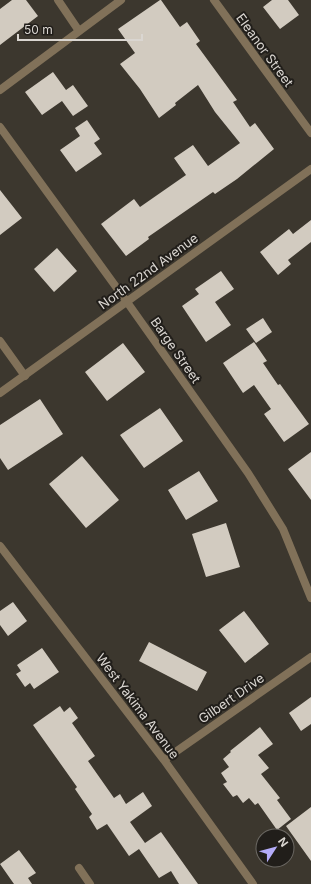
<svg xmlns="http://www.w3.org/2000/svg" width="311" height="884" viewBox="0 0 311 884" font-family="Inter,sans-serif">
  <rect width="100%" height="100%" fill="#3c372e"/>
  <path fill="#d2cbc0" d="M 12,0 L 26,0 L 38,16 L 0,45 L 0,9 Z
    M 160,0 L 161,0 L 180,27 L 187,22 L 200,41 L 196,44 L 237,100 L 233,102 L 250,127 L 255,123 L 274,149 L 237,179 L 215,194 L 213,192 L 148,237 L 149,239 L 126,256 L 101,224 L 134,199 L 140,207 L 186,175 L 174,158 L 193,145 L 208,166 L 240,143 L 215,112 L 198,85 L 175,103 L 176,105 L 159,118 L 140,89 L 120,64 L 135,53 L 118,29 Z
    M 272,0 L 288,0 L 299,15 L 280,29 L 263,7 Z
    M 53,72 L 66,90 L 73,85 L 88,106 L 73,116 L 62,101 L 42,115 L 25,92 Z
    M 87,120 L 100,139 L 94,143 L 102,154 L 76,172 L 60,150 L 80,136 L 75,128 Z
    M 0,190 L 22,218 L 0,235 Z
    M 311,220 L 311,242 L 288,260 L 291,264 L 278,275 L 260,252 L 289,229 L 293,234 Z
    M 57,248 L 77,271 L 54,292 L 34,269 Z
    M 221,271 L 234,289 L 215,302 L 231,325 L 206,342 L 182,306 L 199,294 L 195,289 Z
    M 263,318 L 272,332 L 256,343 L 246,329 Z
    M 254,342 L 267,361 L 263,363 L 278,385 L 280,384 L 309,424 L 284,442 L 264,414 L 271,409 L 254,385 L 243,393 L 223,363 Z
    M 123,343 L 145,372 L 107,401 L 85,372 Z
    M 40,399 L 63,434 L 8,470 L 0,458 L 0,425 Z
    M 160,408 L 183,441 L 144,468 L 120,435 Z
    M 311,452 L 311,500 L 288,469 Z
    M 82,456 L 119,500 L 86,528 L 49,484 Z
    M 199,471 L 218,501 L 186,520 L 168,490 Z
    M 226,523 L 240,567 L 206,577 L 192,534 Z
    M 13,602 L 27,621 L 8,636 L 0,625 L 0,611 Z
    M 244,611 L 269,644 L 245,663 L 219,630 Z
    M 149,642 L 207,672 L 197,691 L 139,661 Z
    M 42,648 L 59,672 L 34,689 L 30,683 L 25,687 L 16,674 L 21,671 L 17,665 Z
    M 311,697 L 311,724 L 301,731 L 289,713 Z
    M 60,706 L 64,712 L 70,707 L 78,718 L 72,723 L 95,756 L 88,761 L 114,798 L 120,794 L 126,804 L 143,792 L 152,806 L 130,822 L 145,843 L 161,832 L 198,884 L 179,884 L 171,871 L 159,878 L 139,849 L 129,856 L 107,824 L 97,830 L 89,817 L 92,814 L 75,789 L 77,787 L 33,725 Z
    M 260,727 L 273,744 L 258,755 L 269,768 L 261,774 L 280,798 L 277,800 L 291,819 L 277,830 L 258,803 L 255,805 L 249,798 L 243,803 L 237,795 L 233,797 L 223,784 L 227,782 L 221,773 L 229,767 L 223,759 L 231,752 L 230,751 Z
    M 311,807 L 311,861 L 286,826 Z
    M 19,850 L 36,873 L 28,878 L 32,884 L 14,884 L 0,864 Z"/>
  <g fill="none" stroke-linecap="round" stroke-linejoin="round">
    <path stroke="#817159" stroke-width="8" d="M 58,0 L 79,31
      M 0,341 L 25,376
      M 79,868 L 90,884"/>
    <path stroke="#817159" stroke-width="8" d="M 214,0 L 311,133
      M 0,90 L 121,0
      M 0,127 L 127,302 L 248,473 L 283,529 L 311,598
      M 0,393 L 311,169
      M 0,546 L 164,760 L 253,884
      M 164,760 L 311,657"/>
  </g>
  <g text-anchor="middle" stroke-width="4" stroke-linejoin="round" paint-order="stroke">
    <g font-size="13" fill="#dad6d1" stroke="#211e1a">
      <text transform="translate(265 50) rotate(54)" y="5">Eleanor Street</text>
      <text transform="translate(148 271) rotate(-36)" y="5">North 22nd Avenue</text>
      <text transform="translate(176 350) rotate(55)" y="5">Barge Street</text>
      <text transform="translate(231 698) rotate(-35)" y="5">Gilbert Drive</text>
      <text transform="translate(138 706) rotate(53)" y="5">West Yakima Avenue</text>
    </g>
  </g>
  <g transform="translate(275 848) rotate(54)"><circle r="19" fill="#211e1a" stroke="#6b6863"/>
  <path d="M0-3L7 15L0 10L-7 15Z" fill="#b4acf9"/>
  <text y="-6" font-size="11" font-weight="bold" text-anchor="middle" fill="#dad6d1">N</text>
  </g>
  <path d="M18 34v6h124v-6" fill="none" stroke="#dad6d1" stroke-width="2"/>
  <text x="24" y="34" font-size="12" fill="#dad6d1" stroke="#211e1a" stroke-width="3" paint-order="stroke">50 m</text>
</svg>
